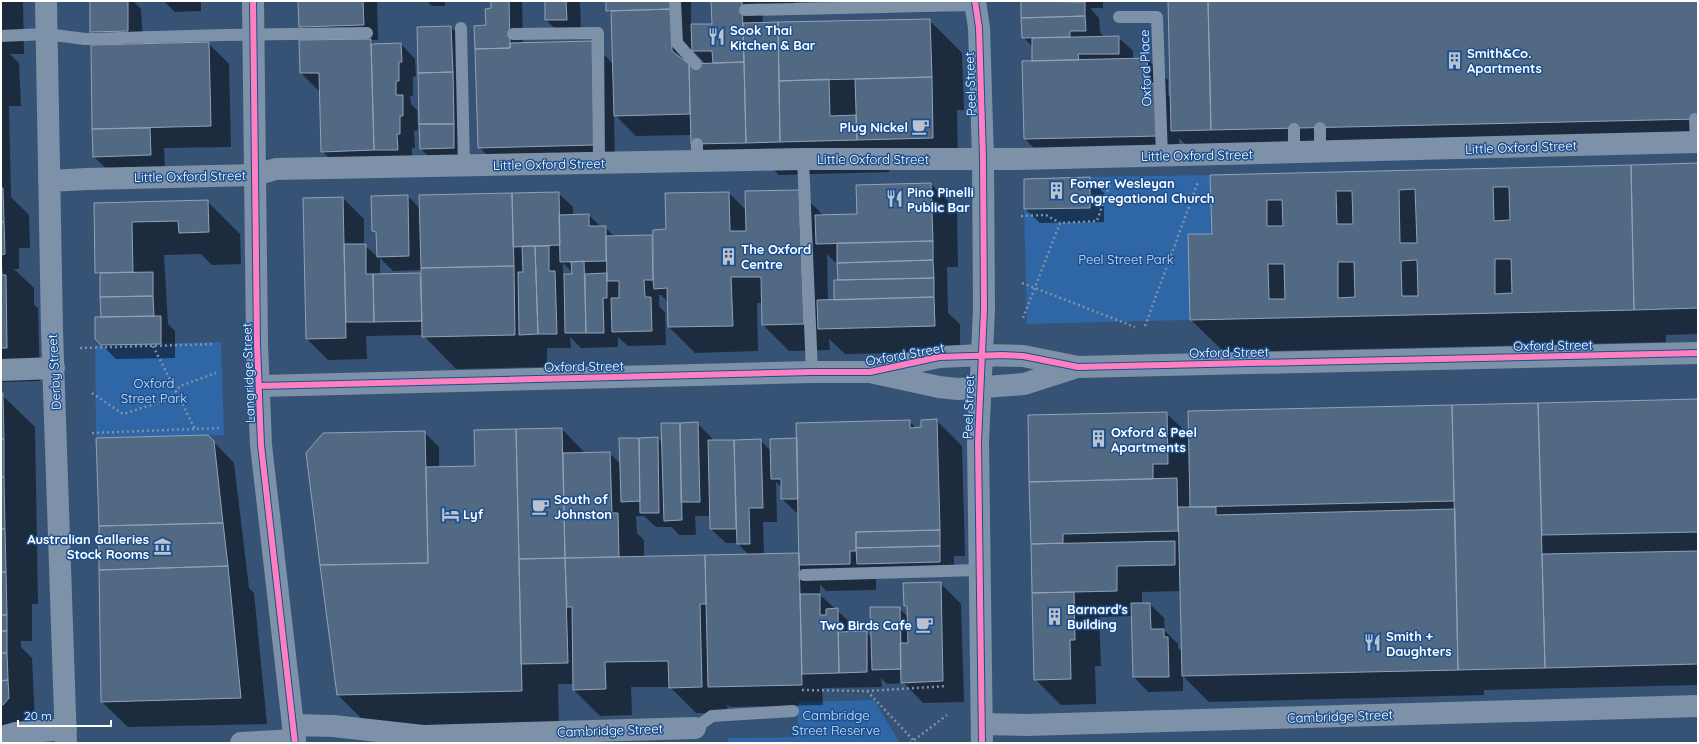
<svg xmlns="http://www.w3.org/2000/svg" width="1699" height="744" viewBox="0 0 1699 744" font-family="Quicksand,sans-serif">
  <rect width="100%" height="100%" fill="#365274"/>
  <path fill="#2f66a5" d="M 1210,175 L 1212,234 L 1188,235 L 1190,320 L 1027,324 L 1024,209 L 1090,208 L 1090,177 Z
    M 221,342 L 224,435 L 96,438 L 95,345 Z
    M 874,700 L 900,743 L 729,743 L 728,738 L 798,737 L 798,702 Z"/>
  <path fill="#0007" fill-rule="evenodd" d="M 1,1 L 23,1 L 24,54 L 10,54 L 19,63 L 21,106 L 9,106 L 11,197 L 29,215 L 30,248 L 19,248 L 19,269 L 14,269 L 34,288 L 34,305 L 38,308 L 40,381 L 1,382 Z
    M 91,1 L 133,1 L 141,9 L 143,44 L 208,43 L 229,64 L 231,147 L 164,148 L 165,170 L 109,171 L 94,157 L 92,46 L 105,45 L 91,31 Z
    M 164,1 L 201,1 L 201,11 L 175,12 Z
    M 299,1 L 377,1 L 378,40 L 371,40 L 376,45 L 401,44 L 415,59 L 416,76 L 413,77 L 413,96 L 410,96 L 411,104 L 417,110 L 418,130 L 414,131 L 415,148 L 412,148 L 412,164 L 343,172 L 322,151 L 320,92 L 301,73 L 314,41 L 300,26 Z
    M 427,1 L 445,1 L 445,6 L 432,6 Z
    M 492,1 L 522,1 L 523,43 L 592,42 L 613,64 L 612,15 L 607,10 L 607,1 L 699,1 L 691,1 L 691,25 L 713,25 L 712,1 L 795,1 L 795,9 L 762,10 L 763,24 L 929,20 L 962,53 L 964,110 L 957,110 L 958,164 L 889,165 L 889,172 L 779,175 L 767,163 L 712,164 L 691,135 L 636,136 L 614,114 L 615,165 L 500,168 L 479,147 L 487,26 L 492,9 ZM 692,50 L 706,64 L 692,64 Z
    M 546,1 L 580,1 L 581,34 L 561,34 L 546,20 Z
    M 827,1 L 949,1 L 950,12 L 884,13 L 878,7 L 878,13 L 840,14 Z
    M 1022,1 L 1103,1 L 1103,8 L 1090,8 L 1099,18 L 1100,32 L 1104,37 L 1118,37 L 1133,51 L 1133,60 L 1147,59 L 1168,80 L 1168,95 L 1171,98 L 1169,1 L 1698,1 L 1698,152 L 1193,152 L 1179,138 L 1180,157 L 1046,160 L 1025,139 L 1034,62 L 1033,47 L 1023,37 Z
    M 451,27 L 465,42 L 461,155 L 428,156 L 421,149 Z
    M 1698,164 L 1698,334 L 1666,335 L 1666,342 L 1224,352 L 1191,320 L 1213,235 L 1211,176 Z
    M 1089,178 L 1104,193 L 1104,222 L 1040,223 L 1025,209 Z
    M 931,184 L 957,210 L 958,267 L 947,267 L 948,313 L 960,324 L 960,352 L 845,354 L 829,339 L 830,350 L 789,351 L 763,325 L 762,303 L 757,303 L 758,351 L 695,353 L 669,327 L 668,302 L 661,295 L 659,295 L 659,306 L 665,312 L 666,345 L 628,346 L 618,337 L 618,347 L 581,348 L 570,337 L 571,348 L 547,348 L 547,367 L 456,369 L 423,335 L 366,336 L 367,359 L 328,360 L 307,339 L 304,199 L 343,198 L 364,219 L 364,245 L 378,257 L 378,236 L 373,231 L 408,196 L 420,209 L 558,193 L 573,207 L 573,215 L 589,215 L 601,227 L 605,227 L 615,237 L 652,236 L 654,237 L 729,193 L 746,210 L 799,191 L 823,215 L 858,215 ZM 827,254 L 838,265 L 837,301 L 828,301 ZM 380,258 L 393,271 L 422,270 L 422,276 L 420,274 L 380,275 ZM 563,263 L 573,273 L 573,275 L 563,275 Z
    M 207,201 L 240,234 L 241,264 L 212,265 L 201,254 L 164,255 L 168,324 L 175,331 L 175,358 L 116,359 L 101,344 L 101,277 L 96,272 L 95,204 Z
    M 1,394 L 35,427 L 38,604 L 32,604 L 32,641 L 21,641 L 21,647 L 32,658 L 35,724 L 1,731 Z
    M 1698,400 L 1698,685 L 1484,690 L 1484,695 L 1209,702 L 1183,676 L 1183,691 L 1148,692 L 1134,677 L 1132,616 L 1099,617 L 1101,666 L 1095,666 L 1096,704 L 1061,705 L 1035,679 L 1029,416 L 1166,413 L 1190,436 L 1189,412 ZM 1177,511 L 1179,511 L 1179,522 L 1177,522 ZM 1181,591 L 1182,652 L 1178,648 L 1178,644 L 1165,631 L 1164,618 L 1150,604 L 1142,604 L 1142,592 Z
    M 936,420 L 962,446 L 965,556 L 954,556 L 954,576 L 876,578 L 876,590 L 826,591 L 820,584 L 820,595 L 852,624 L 852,632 L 866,632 L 872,637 L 899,608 L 908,617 L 908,609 L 905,606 L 940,583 L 961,604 L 964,702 L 923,703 L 904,683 L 887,684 L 881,678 L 882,687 L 822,688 L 823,705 L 730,707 L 727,705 L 728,713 L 696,713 L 670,687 L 631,687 L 632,715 L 600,716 L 574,690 L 574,684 L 558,684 L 559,728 L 375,732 L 338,695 L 424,432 L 439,447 L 439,468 L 476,467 L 516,430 L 562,429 L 586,454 L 609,453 L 621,464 L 657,438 L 663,443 L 697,423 L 712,438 L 712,441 L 760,440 L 771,451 L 798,439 L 909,421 L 917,429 L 922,428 ZM 776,482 L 782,488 L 782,499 L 797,513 L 799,513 L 800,556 L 764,555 L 763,522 L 777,522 ZM 636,516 L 644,516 L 656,527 L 672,527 L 679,535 L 696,535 L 695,516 L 711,516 L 711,529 L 726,543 L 737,543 L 749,555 L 644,558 L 644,540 L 637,533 ZM 899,621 L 901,621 L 902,644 L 900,644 ZM 886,668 L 906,668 L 906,670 L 886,670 Z
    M 208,436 L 234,463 L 249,588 L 254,593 L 267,724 L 128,727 L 102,702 Z"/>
  <path fill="#526984" stroke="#92a2b6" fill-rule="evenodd" d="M 90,1 L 128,1 L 128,31 L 90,32 Z
    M 298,1 L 363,1 L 364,25 L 299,27 Z
    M 491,1 L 509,1 L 510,48 L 475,49 L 474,26 L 486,25 L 485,9 L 491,8 Z
    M 545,1 L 566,1 L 567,20 L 545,20 Z
    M 606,1 L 671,1 L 671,9 L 606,11 Z
    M 711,1 L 742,1 L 744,62 L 713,63 L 712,51 L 692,51 L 691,24 L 712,24 Z
    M 1021,1 L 1085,2 L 1085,16 L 1021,18 Z
    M 1168,1 L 1208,1 L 1211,130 L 1171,131 Z
    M 1208,1 L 1698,1 L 1698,119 L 1211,130 Z
    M 671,9 L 672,51 L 689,64 L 690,114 L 614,116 L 611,11 Z
    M 1085,16 L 1086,31 L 1070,31 L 1070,37 L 1022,38 L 1021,18 Z
    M 930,19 L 932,77 L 779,81 L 778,22 Z
    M 778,22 L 780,142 L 746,143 L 743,23 Z
    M 451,26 L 453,72 L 418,73 L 417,27 Z
    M 1119,36 L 1119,54 L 1078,54 L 1079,60 L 1032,61 L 1032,38 Z
    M 371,39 L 374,150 L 321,152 L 319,73 L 300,73 L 299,40 Z
    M 592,41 L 594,145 L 478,148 L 475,49 L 510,48 L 510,43 Z
    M 209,42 L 211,126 L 92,129 L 91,45 Z
    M 401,43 L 402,62 L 399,62 L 399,81 L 396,81 L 396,95 L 403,95 L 403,116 L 400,116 L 400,134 L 397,134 L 398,150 L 374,150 L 371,44 Z
    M 1147,58 L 1148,84 L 1158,83 L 1159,136 L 1024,139 L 1022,61 Z
    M 744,62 L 746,143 L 691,144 L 689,64 Z
    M 453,72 L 454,124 L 419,124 L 418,73 Z
    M 932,77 L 933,138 L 857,140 L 855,79 Z
    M 829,79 L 830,116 L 856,115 L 857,140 L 780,142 L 779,81 Z
    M 419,124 L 454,124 L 454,148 L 420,149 Z
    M 150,128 L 151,155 L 93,157 L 92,129 Z
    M 1698,163 L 1698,308 L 1634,310 L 1631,165 Z
    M 1631,165 L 1634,310 L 1190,320 L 1188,234 L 1212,234 L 1210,175 ZM 1493,187 L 1509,187 L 1510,220 L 1494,221 ZM 1415,189 L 1417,243 L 1400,243 L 1399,190 ZM 1336,191 L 1352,191 L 1353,224 L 1337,224 ZM 1267,200 L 1282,200 L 1283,226 L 1267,226 ZM 1495,259 L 1511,259 L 1512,293 L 1495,294 ZM 1417,260 L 1418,296 L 1402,296 L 1401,261 ZM 1338,262 L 1354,262 L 1355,297 L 1338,298 ZM 1268,264 L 1284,264 L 1285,299 L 1269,299 Z
    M 1090,177 L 1090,208 L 1024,209 L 1024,179 Z
    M 931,183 L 933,241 L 816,244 L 815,215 L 857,214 L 856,185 Z
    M 1,188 L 3,188 L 4,222 L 1,222 Z
    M 799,190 L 804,324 L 762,325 L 761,277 L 731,277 L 733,326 L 668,327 L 667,288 L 654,289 L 653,280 L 653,230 L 666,229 L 665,193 L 729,192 L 730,231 L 746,231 L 745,191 Z
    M 559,192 L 560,245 L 513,247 L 512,193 Z
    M 512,193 L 514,266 L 421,268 L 419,195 Z
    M 408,195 L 409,256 L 377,257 L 376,232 L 372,231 L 371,196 Z
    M 343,197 L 346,338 L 306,339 L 303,198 Z
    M 208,200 L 209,232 L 179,233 L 178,221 L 132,222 L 133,272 L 95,273 L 94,203 Z
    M 589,214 L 589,226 L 606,226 L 606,261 L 560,262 L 559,215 Z
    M 1,222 L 4,222 L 5,254 L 1,255 Z
    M 652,235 L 653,280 L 644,280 L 645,297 L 651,297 L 652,331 L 612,332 L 611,298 L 619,298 L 619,281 L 607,281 L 606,236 Z
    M 933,241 L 933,260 L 837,263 L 837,243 Z
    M 344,244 L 366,244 L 366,274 L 373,274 L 374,322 L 346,322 Z
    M 522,246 L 535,246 L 538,334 L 519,335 L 518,272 L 523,272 Z
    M 535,246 L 549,246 L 549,271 L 555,271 L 557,334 L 538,334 Z
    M 1,255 L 2,275 L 6,275 L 7,348 L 1,348 Z
    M 933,260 L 934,278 L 838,280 L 837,263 Z
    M 584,261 L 586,333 L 565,333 L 564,274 L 572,274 L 571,262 Z
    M 514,266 L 515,335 L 422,337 L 421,268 Z
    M 153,272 L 153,296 L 100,297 L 100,273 Z
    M 420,273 L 422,321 L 374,322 L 373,274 Z
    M 607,273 L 607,298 L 603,298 L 604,333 L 586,333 L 585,274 Z
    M 934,278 L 934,297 L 834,300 L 834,280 Z
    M 153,296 L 154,316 L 101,317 L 100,297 Z
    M 934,297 L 935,326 L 818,329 L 817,300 Z
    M 161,316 L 161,344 L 101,345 L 95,339 L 95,317 Z
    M 1,393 L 3,393 L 4,439 L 1,439 Z
    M 1698,399 L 1698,532 L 1542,535 L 1538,403 Z
    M 1538,403 L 1545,668 L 1458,670 L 1452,405 Z
    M 1452,405 L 1454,501 L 1190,507 L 1188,411 Z
    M 1167,412 L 1168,464 L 1153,464 L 1153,479 L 1029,482 L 1028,415 Z
    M 937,419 L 940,530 L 856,532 L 856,551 L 850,551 L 850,564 L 799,565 L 796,423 L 910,420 L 910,428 L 921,427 L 921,420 Z
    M 698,422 L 700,502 L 681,502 L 680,423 Z
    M 661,423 L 680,423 L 682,520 L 664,521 Z
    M 562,428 L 565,558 L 519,559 L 516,429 Z
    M 516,429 L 522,691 L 337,695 L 320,565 L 428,563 L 426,467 L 475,466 L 474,430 Z
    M 425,431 L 428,563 L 320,565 L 306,453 L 323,433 Z
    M 208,435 L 214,441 L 223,523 L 99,526 L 96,438 Z
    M 658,437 L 659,513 L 640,513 L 639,438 Z
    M 619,438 L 639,438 L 640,501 L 621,502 Z
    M 797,438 L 798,499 L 781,499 L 781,479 L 771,479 L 770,439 Z
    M 1,439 L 4,439 L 4,477 L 1,477 Z
    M 761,439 L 763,508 L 749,508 L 750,544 L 737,544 L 734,440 Z
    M 708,440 L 734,440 L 736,529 L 710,529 Z
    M 610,452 L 612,513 L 618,513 L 619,557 L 565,558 L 563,453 Z
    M 1,477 L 4,477 L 5,529 L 1,529 Z
    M 1177,478 L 1178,531 L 1063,534 L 1063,543 L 1031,544 L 1029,482 Z
    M 1178,507 L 1216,507 L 1216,515 L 1455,509 L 1458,670 L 1182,676 Z
    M 223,523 L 228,566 L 99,570 L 99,526 Z
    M 1,529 L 5,529 L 6,572 L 1,572 Z
    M 940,530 L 940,546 L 856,548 L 856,532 Z
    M 1175,541 L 1175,565 L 1117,566 L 1117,591 L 1032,593 L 1031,544 Z
    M 940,546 L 940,562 L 857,564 L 856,548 Z
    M 1698,551 L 1698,664 L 1545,668 L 1542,554 Z
    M 799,553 L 802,685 L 708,687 L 705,555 Z
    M 705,555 L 706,604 L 700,604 L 702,687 L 669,688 L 668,661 L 605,662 L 606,689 L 573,690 L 572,607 L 567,607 L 565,558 Z
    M 565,558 L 568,663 L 521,664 L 519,559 Z
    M 228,566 L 241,698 L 101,702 L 99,570 Z
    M 1,572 L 6,572 L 7,615 L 1,615 Z
    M 941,582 L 943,681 L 901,683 L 900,643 L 908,643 L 907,606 L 904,606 L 903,583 Z
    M 1074,592 L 1075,640 L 1070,640 L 1071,679 L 1034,680 L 1032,593 Z
    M 800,594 L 820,594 L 820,615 L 826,615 L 826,609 L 838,608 L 839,673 L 802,674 Z
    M 1131,603 L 1150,603 L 1151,629 L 1164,629 L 1164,637 L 1168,637 L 1169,677 L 1133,677 Z
    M 870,607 L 900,607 L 901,669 L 872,670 Z
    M 1,615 L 7,615 L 7,631 L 1,631 Z
    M 1,631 L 7,631 L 7,653 L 1,653 Z
    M 867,631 L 867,672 L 839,673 L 838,632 Z
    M 1,653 L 7,653 L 8,680 L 1,681 Z
    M 8,680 L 9,698 L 3,705 L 1,705 L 1,681 Z"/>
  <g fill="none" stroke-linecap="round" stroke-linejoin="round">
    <path stroke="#7d92a8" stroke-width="2.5" stroke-dasharray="2 3" stroke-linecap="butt" d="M 1021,216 L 1046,215 L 1060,223
      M 1022,283 L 1135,327
      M 1023,318 L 1060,223 L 1097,221 L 1110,184
      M 1145,326 L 1198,182
      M 153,346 L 195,429
      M 80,348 L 215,344
      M 92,393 L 123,414 L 170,399 L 180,386 L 216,373
      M 92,433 L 219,428
      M 802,690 L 867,691 L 947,686
      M 867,691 L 916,743
      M 910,743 L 947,715"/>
    <path stroke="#7d92a8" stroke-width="12" d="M 675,1 L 677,43 L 696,64
      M 745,10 L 975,5
      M 1119,17 L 1157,17 L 1162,156
      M 461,28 L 464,166
      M 513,34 L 598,33 L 599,163
      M 1,36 L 46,34 L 85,39 L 224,35 L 367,33
      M 1695,119 L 1696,142
      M 1320,128 L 1320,152
      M 1294,129 L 1294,153
      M 697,144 L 697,161
      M 803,159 L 812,372
      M 804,575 L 979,570
      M 695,728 L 712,716 L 793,711"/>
    <path stroke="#7d92a8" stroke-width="22" d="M 46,1 L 52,331 L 66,743
      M 975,1 L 979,28 L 983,159 L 984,309 L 978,442 L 982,743
      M 49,181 L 87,179 L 255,175 L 276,169 L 803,159 L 1020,159 L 1698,142
      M 1,370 L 54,368
      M 870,372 L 939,357 L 982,355 L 1023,356 L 1078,367 L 1698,353
      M 259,386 L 812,372 L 870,372 L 939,387 L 958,389 L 1024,384 L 1077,367
      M 982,724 L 1026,725 L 1698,706
      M 293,725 L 333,726 L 423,736 L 695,728
      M 1,737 L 16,733 L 66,729
      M 241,743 L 295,740"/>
    <path stroke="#7d92a8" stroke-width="22" d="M 253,1 L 257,344 L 261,445 L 295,743"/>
    <defs>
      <path id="cycleway" d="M 253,1 L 257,344 L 261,445 L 295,743
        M 975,1 L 979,28 L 983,159 L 984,309 L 978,442 L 982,743
        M 259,386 L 812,372 L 870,372 L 939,357 L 1003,355 L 1023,356 L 1078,367 L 1698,353"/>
    </defs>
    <use href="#cycleway" stroke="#1b4f8f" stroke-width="8"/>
    <use href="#cycleway" stroke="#ff80c0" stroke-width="6"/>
  </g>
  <defs>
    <symbol id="restaurant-bare" viewBox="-9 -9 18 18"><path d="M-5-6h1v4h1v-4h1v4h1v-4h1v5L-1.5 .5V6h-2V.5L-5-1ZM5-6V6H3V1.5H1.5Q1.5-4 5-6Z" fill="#b9c2ce" stroke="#1b4f8f" stroke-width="2.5" paint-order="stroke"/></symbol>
    <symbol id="building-bare" viewBox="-9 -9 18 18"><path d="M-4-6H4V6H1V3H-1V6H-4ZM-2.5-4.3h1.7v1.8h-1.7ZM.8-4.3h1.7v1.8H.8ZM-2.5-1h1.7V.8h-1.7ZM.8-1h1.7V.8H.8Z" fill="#b9c2ce" stroke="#1b4f8f" stroke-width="2.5" paint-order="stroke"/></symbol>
    <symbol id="cafe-bare" viewBox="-9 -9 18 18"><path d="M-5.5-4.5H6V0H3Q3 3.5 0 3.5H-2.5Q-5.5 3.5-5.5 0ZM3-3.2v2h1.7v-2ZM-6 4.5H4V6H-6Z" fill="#b9c2ce" stroke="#1b4f8f" stroke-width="2.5" paint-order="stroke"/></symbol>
    <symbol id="hotel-bare" viewBox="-9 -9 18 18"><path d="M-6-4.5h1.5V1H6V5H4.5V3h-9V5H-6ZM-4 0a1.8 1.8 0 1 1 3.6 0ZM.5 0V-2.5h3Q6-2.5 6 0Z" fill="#b9c2ce" stroke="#1b4f8f" stroke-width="2.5" paint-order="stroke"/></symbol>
    <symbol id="museum-bare" viewBox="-9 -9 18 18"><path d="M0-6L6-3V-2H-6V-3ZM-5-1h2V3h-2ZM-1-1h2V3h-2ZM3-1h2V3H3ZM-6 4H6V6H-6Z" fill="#b9c2ce" stroke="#1b4f8f" stroke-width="2.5" paint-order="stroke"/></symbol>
  </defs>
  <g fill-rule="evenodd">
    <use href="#restaurant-bare" x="704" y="24" width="25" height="25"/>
    <use href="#building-bare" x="1442" y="48" width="25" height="25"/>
    <use href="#cafe-bare" x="908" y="114" width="25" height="25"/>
    <use href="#building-bare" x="1044" y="178" width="25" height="25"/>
    <use href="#restaurant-bare" x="882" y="186" width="25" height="25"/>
    <use href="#building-bare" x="716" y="244" width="25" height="25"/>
    <use href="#building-bare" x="1086" y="426" width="25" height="25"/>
    <use href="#cafe-bare" x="528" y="494" width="25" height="25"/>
    <use href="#hotel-bare" x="438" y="502" width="25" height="25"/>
    <use href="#museum-bare" x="150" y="534" width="25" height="25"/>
    <use href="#building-bare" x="1042" y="604" width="25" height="25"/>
    <use href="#cafe-bare" x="912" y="612" width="25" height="25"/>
    <use href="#restaurant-bare" x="1360" y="630" width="25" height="25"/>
  </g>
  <g text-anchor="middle" stroke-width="3" stroke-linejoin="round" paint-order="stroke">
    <g font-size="13" font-weight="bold" fill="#fff" stroke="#1b4f8f" text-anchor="start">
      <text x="730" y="35">Sook Thai<tspan x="730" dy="15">Kitchen &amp; Bar</tspan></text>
      <text x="1467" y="58">Smith&amp;Co.<tspan x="1467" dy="15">Apartments</tspan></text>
      <text x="908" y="132" text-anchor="end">Plug Nickel</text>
      <text x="1070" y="188">Fomer Wesleyan<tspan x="1070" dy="15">Congregational Church</tspan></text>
      <text x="907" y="197">Pino Pinelli<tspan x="907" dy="15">Public Bar</tspan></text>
      <text x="741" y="254">The Oxford<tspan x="741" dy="15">Centre</tspan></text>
      <text x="1111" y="437">Oxford &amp; Peel<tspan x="1111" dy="15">Apartments</tspan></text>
      <text x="554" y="504">South of<tspan x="554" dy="15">Johnston</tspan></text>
      <text x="463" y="519">Lyf</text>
      <text x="149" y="544" text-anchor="end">Australian Galleries<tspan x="149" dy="15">Stock Rooms</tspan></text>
      <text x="1067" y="614">Barnard's<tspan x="1067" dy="15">Building</tspan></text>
      <text x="912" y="630" text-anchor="end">Two Birds Cafe</text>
      <text x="1386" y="641">Smith +<tspan x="1386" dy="15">Daughters</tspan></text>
    </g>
    <g font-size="13" fill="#fff" stroke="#1b4f8f">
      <text transform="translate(1145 68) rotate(-92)" y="5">Oxford Place</text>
      <text transform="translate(970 84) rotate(-92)" y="5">Peel Street</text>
      <text transform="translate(1521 147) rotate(-2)" y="5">Little Oxford Street</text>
      <text transform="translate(1197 155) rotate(-1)" y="5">Little Oxford Street</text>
      <text x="873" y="164">Little Oxford Street</text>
      <text transform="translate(549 164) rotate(-1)" y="5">Little Oxford Street</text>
      <text transform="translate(190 176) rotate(-1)" y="5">Little Oxford Street</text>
      <text transform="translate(1553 345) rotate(-1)" y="5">Oxford Street</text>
      <text transform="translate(1229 352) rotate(-1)" y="5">Oxford Street</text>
      <text transform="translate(905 354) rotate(-10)" y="5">Oxford Street</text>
      <text transform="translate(584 366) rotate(-1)" y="5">Oxford Street</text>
      <text transform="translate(54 372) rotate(-93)" y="5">Derby Street</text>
      <text transform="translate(248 373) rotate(-92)" y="5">Langridge Street</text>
      <text transform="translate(968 407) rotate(-88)" y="5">Peel Street</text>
      <text transform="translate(1340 716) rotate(-2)" y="5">Cambridge Street</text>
      <text transform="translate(610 730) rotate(-2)" y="5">Cambridge Street</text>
    </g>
    <g font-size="13" fill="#cfe3fa" stroke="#1b4f8f">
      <text x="1126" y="264">Peel Street Park</text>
      <text x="154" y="388">Oxford<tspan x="154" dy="15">Street Park</tspan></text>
      <text x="836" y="720">Cambridge<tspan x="836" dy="15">Street Reserve</tspan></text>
    </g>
  </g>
  <rect width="1699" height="744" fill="none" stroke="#ffffff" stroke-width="4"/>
  <path d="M18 720v6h93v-6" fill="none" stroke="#ffffff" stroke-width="2"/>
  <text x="24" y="720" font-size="12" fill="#ffffff" stroke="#1b4f8f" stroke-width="3" paint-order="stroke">20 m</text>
</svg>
